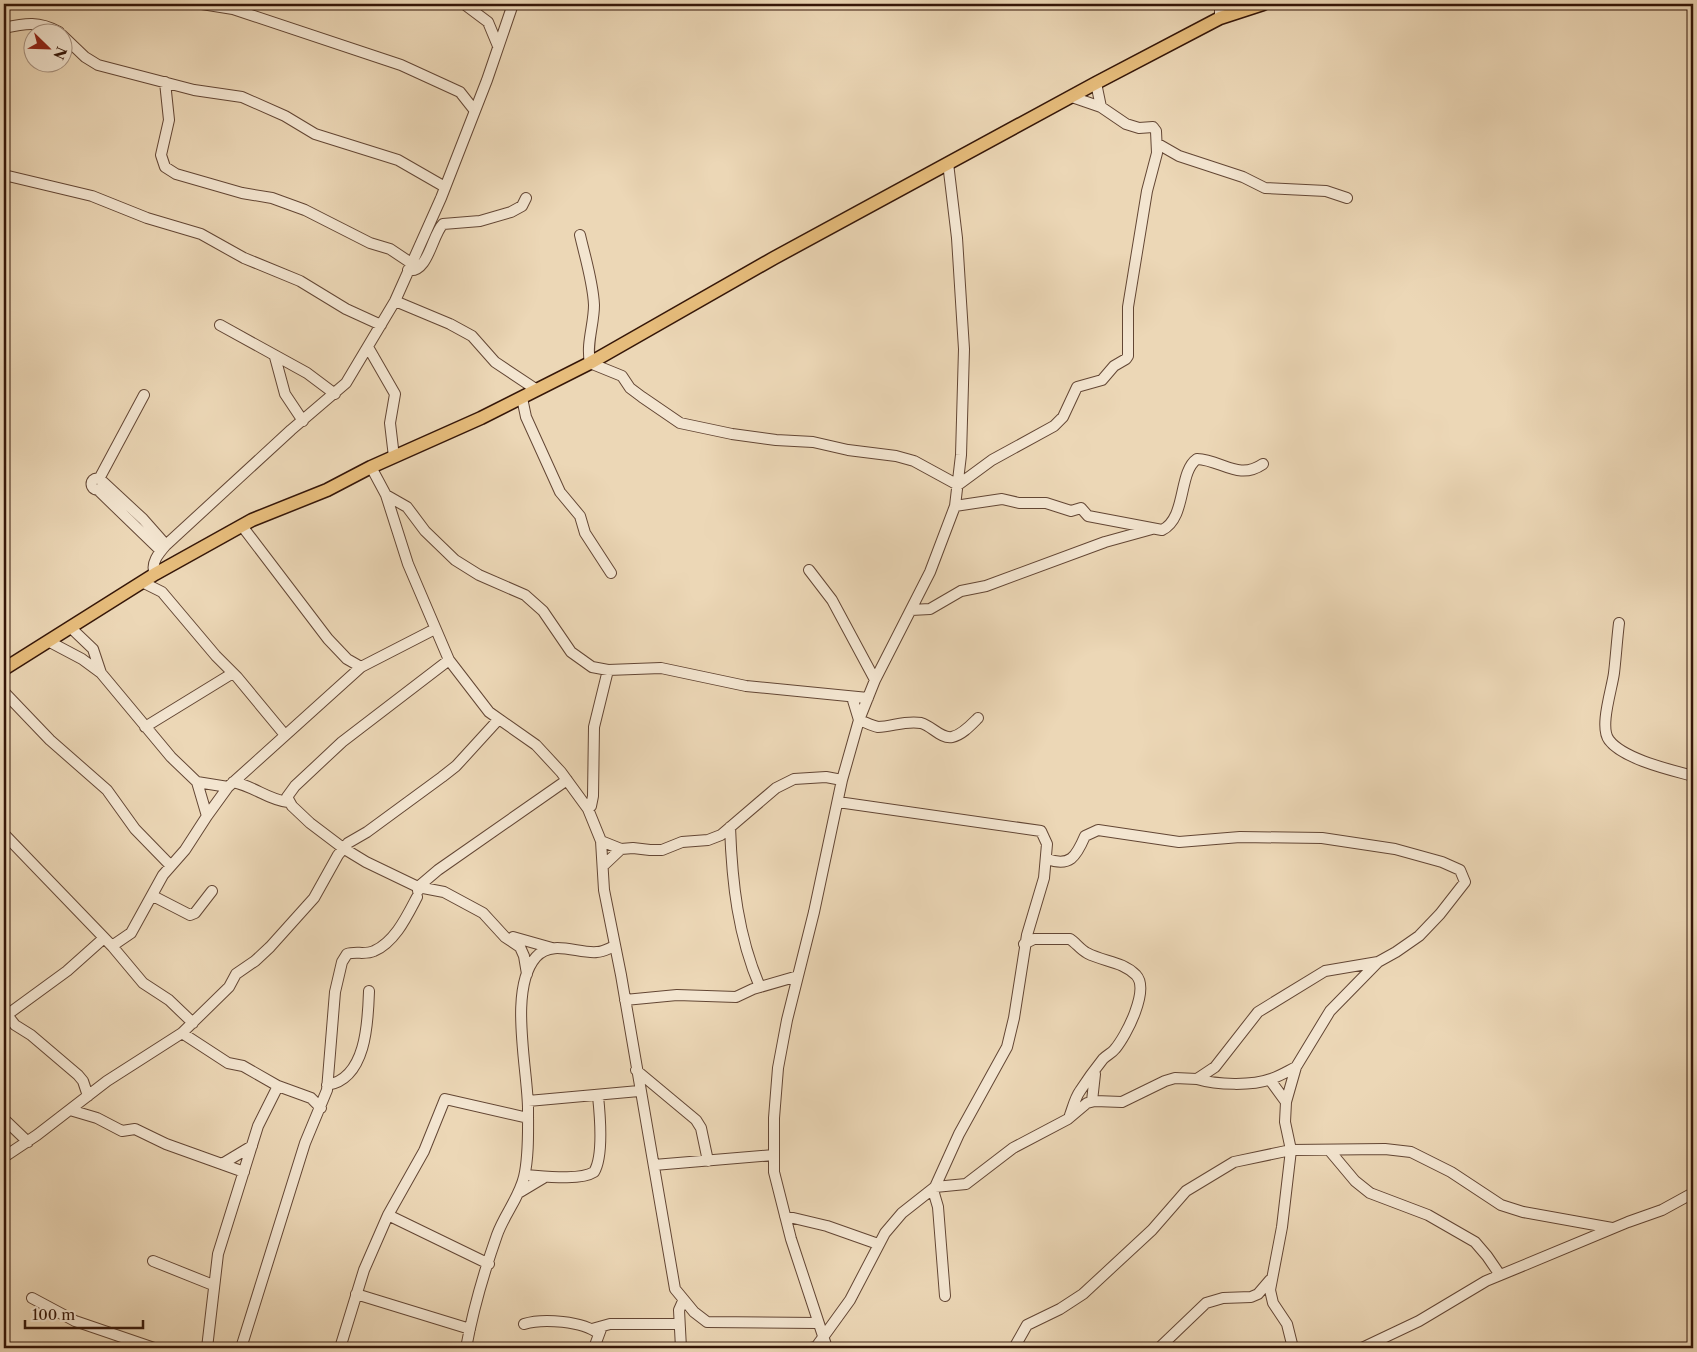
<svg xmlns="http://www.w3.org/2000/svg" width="1697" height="1352" viewBox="0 0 1697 1352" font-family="'Libre Caslon Text',serif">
  <rect width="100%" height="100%" fill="#ecd7b6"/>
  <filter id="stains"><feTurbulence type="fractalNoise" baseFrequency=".004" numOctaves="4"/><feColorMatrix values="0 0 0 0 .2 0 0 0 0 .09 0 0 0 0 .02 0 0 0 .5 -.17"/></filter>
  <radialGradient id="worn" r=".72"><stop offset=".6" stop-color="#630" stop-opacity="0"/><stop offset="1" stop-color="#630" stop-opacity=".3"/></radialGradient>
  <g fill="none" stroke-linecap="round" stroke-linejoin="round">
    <defs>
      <path id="minor" d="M 202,4 L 233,9 L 401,65 L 460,92 L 475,111
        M 464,4 L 488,22 L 498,46
        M 1220,4 L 1220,18
        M 4,28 C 26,23 39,21 59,32
        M 62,35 L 85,57 L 98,65 L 194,90 L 242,97 L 285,116 L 315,134 L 398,160 L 445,187
        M 165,82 L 169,120 L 161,155 L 165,167 L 176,174 L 242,193 L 272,198 L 305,210 L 370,243 L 390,249 L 411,263
        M 1096,83 L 1101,107
        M 1158,144 L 1179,156 L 1243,177 L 1265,188 L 1326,191 L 1347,198
        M 4,175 L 92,196 L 147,218 L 201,234 L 244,258 L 300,281 L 346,309 L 381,325
        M 580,235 C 585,257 593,282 594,305 C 594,325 586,343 590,363 L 622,376 L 630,388 L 642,397 L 680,423 L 732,434 L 776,440 L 813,442 L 848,450 L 896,456 L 914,461 L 958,485 L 992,460 L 1054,426 L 1063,417 L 1077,387 L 1102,380 L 1114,366 L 1126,359 L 1128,356 L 1128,307 L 1147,191 L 1157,153 L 1156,131 L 1153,127 L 1139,128 L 1126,124 L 1101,107 L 1072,97
        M 408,270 C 428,274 432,235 443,224 L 480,221 L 511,212 L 522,206 L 526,198
        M 395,301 L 450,324 L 472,336 L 495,362 L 537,390
        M 220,325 L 307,373 L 335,394
        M 368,347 L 395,394 L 390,423 L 394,457
        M 275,357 L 285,394 L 303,421
        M 522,398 L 526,417 L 560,492 L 580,516 L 585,533 L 611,573
        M 371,467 L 386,495 L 408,564 L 449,660 L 489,712 L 536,745 L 561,772 L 588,809 L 601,841 L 604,890 L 621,975 L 675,1289 L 694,1312 L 707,1322 L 818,1323
        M91.5 484a5.5 5.5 0 1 1 11 0a5.5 5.5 0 1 1-11 0Z
        M 99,479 L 144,395
        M 103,482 L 143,519 L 166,545
        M 98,490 L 161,551
        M 386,495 L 407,507 L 425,531 L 455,560 L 479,575 L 525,595 L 543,611 L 571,652 L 592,667 L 608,670 L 661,668 L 746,686 L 868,698
        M 955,506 L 1002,499 L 1019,503 L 1046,503 L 1071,511 L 1081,508 L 1088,516 L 1162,530 C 1187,518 1178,472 1197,459 C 1222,460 1238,481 1263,464
        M 242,526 L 328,639 L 347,659 L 361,667 L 435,629
        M 809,570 L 832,600 L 875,680
        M 155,574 C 150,563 159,553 166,545 L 291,430 L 346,383 L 395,301 L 441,198 L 487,80 L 513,4
        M 142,582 L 162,592 L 216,656 L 237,677 L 285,735
        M 911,610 L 930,609 L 961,591 L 986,586 L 1105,542 L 1152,529
        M 1619,623 C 1617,639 1616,656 1614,673 C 1612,689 1599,727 1609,740 C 1623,759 1671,770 1693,776
        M 70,627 L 93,649 L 101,673
        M 48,641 L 82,659 L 101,673 L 171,757 L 197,782 L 207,816
        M 449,660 L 342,742 L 295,786 L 287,797 L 292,806 L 310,823 L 343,848 L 366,862 L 418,887 L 444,892 L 483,913 L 505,937 L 520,947 L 524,956 L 527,974
        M 4,692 L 50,740 L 107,790 L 135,829 L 171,866
        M 852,697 L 859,720 C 865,722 872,726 878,727 C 892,727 905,720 921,723 C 932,726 941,739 952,737 C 962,735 971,725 978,718
        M 145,727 L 233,673
        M 197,782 L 228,787
        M 233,782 C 254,786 268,800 288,802
        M 588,809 L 591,806 L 593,796 L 594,727 L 608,670
        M 730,827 C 732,883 738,936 760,987
        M 4,834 L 112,946 L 143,983 L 169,1000 L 193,1023
        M 601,841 L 621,849 L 633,848 L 650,850 L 662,850 L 682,842 L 708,840 L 721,835 L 776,788 L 794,779 L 826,777 L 842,780
        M 603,866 L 621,849
        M 418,891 L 418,887 L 438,870 L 567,780
        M 153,896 L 190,915 L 195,913 L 212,891
        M 513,937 L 552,948
        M 1024,944 L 1034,939 L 1070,939 C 1076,943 1081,950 1087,953 C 1104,962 1122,961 1136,975 C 1150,990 1126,1036 1115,1049 C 1112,1053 1107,1055 1103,1059 C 1095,1069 1087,1080 1080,1091 C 1075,1098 1073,1107 1070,1115
        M 112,946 L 131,933 L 163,875 L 185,850 L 207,816 L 228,787 L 361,667
        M 625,1000 L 677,995 L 736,997 L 753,989 L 798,976
        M 4,1011 L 15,1025 L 31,1035 L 78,1075 L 83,1081 L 88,1096
        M 4,1017 L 67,971 L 104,938
        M 182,1033 L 228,1063 L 243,1066 L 278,1086
        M 636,1070 L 696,1120 L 701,1128 L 708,1161
        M 1197,1079 C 1217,1085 1252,1086 1271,1079 C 1280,1076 1288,1071 1296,1067
        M 1270,1080 L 1286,1102
        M 327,1085 C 367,1079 368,1020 369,991
        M 528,1101 L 639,1091
        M 1092,1101 L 1095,1074
        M 70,1110 L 97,1118 L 122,1131 L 135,1129 L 166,1144 L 244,1172
        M 4,1119 L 28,1142
        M 1329,1150 L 1355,1181 L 1370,1193 L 1428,1215 L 1475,1242 L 1487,1256 L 1500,1275
        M 4,1157 L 37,1135 L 107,1081 L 182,1033 L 229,987 L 236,974 L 255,961 L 270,947 L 314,898 L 338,855 L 348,843 L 367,832 L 442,777 L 456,766 L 498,720
        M 222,1164 L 252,1146
        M 654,1165 L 774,1155
        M 525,1175 C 542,1176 580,1181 594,1172 C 604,1156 600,1115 598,1096
        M 935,1187 L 966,1184 L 1013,1148 L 1068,1119 L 1087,1103 L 1095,1101 L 1122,1102 L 1165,1081 L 1175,1078 L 1197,1079 L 1215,1067 L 1258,1012 L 1325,971 L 1378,962 L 1396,952 L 1419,936 L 1440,914 L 1465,882 L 1460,870 L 1442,862 L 1395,849 L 1322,838 L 1240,837 L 1179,842 L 1098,830 L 1085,836 C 1076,857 1070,867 1047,859
        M 933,1190 L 938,1207 L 945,1296
        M 520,1192 L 545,1177
        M 785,1216 L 827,1226 L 878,1244
        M 153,1261 L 213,1285
        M 489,1264 L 388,1215 L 424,1151 L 445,1099 L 528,1118
        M 356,1294 L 470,1329
        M 32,1298 L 75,1321 L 154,1348
        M 524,1324 C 543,1318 583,1321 599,1334
        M 592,1329 L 610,1324 L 679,1324
        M 207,1348 L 218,1254 L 258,1126 L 278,1086 L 311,1098 L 321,1108
        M 241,1348 L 305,1143 L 327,1090 L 335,992 L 342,962 L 347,954 C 355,951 366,955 374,951 C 395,942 407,916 417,897
        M 340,1348 L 364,1270 L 388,1215
        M 466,1348 C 473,1310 484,1272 497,1235 C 504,1215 519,1198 524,1177 C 529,1156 528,1131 528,1109 C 528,1070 508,989 536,957 C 552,939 578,954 597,952 C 604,952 609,948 615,946
        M 594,1348 L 601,1329
        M 681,1348 L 679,1310 L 683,1301
        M 811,1348 L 816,1347 L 850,1300 L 885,1233 L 902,1213 L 935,1187 L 959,1134 L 1007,1047 L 1014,1018 L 1027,935 L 1044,878 L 1047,844 L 1041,831 L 838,802
        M 827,1348 L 791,1239 L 774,1172 L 774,1118 L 778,1068 L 787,1020 L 814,912 L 842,780 L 859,720 L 875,680 L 930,572 L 955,506 L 961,455 L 964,349 L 957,238 L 948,163
        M 1014,1348 L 1027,1325 L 1060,1309 L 1083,1294 L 1152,1230 L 1186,1191 L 1234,1162 L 1291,1150 L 1385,1149 L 1411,1152 L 1451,1172 L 1501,1205 L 1523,1212 L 1612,1228
        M 1159,1348 L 1206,1303 L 1223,1298 L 1251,1297 L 1258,1294 L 1270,1280
        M 1293,1348 L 1287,1324 L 1273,1303 L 1270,1290 L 1282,1227 L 1291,1150 L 1285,1122 L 1286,1102 L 1296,1067 L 1330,1011 L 1378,962
        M 1362,1348 L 1419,1321 L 1486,1281 L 1628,1222 L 1662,1210 L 1693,1193"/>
      <path id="major" d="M 4,669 L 155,574 L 252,520 L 327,490 L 371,467 L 481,418 L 590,363 L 774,258 L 1096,83 L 1220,18 L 1263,4"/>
    </defs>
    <use href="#minor" stroke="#634634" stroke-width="12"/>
    <use href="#major" stroke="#351608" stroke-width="15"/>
    <use href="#minor" stroke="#f3e5d0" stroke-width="10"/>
    <use href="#major" stroke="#e6bc7b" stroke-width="12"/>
  </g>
  <rect width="1697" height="1352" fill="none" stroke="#ecd7b6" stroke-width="20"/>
  <rect x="5" y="5" width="1687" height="1342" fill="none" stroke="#351608" stroke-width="2.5"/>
  <rect x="10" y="10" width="1677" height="1332" fill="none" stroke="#351608"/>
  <g transform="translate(48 48) rotate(113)"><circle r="24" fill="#f3e5d0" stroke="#a79280"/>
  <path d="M0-4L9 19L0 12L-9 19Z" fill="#8f2418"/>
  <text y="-8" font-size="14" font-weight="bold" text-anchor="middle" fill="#351608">N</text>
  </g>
  <path d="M25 1320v8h118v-8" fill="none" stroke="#351608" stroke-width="2.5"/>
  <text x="32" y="1320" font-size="15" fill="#351608" stroke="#f3e5d0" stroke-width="4" paint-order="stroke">100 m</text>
  <rect width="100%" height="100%" filter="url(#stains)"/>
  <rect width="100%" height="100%" fill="url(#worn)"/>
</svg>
